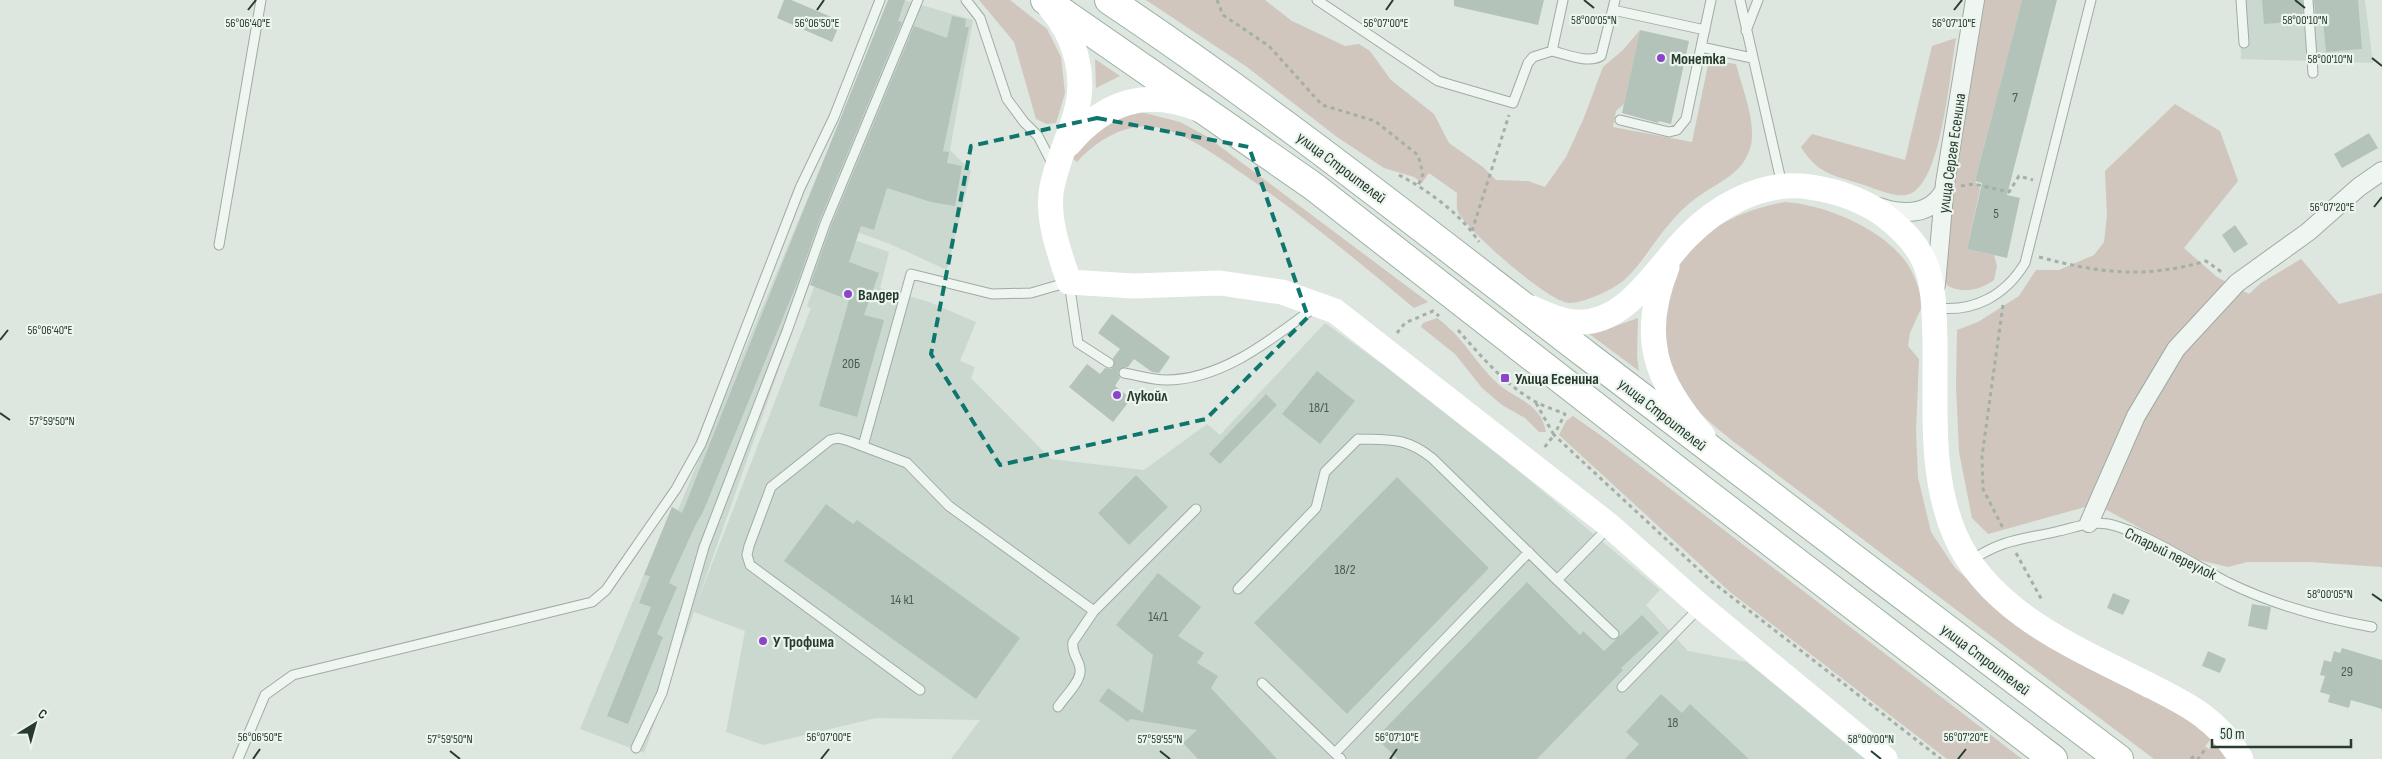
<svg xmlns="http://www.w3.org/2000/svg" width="2382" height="759" viewBox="0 0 2382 759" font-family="'Sofia Sans Condensed',sans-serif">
  <rect width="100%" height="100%" fill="#dde6df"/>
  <path fill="#cbd8cf" d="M 890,0 L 904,0 L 973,20 L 950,150 L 971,171 L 947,270 L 890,244 L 833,223 L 794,326 L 695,608 L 811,308 L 807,306 L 834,233 L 889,252 L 880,288 L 929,302 L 976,322 L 960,361 L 975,367 L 971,378 L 1051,459 L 1144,470 L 1207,424 L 1220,435 L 1325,323 L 1379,362 L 1394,366 L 1660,590 L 1646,605 L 1688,651 L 1747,662 L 1865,759 L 951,759 L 980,720 L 876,718 L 763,745 L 726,732 L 745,631 L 694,612 L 644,753 L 580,729 L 672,507 L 678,510 Z
    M 2239,0 L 2365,0 L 2373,63 L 2241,59 Z"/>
  <path fill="#d0c6be" d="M 979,0 L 1010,0 L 1047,29 L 1061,57 L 1065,93 L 1056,123 L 1047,124 L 1036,119 L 1014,42 Z
    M 1146,0 L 1265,0 L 1292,21 L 1345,46 L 1359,44 L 1370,51 L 1391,80 L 1434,114 L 1449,143 L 1483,167 L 1496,180 L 1528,181 L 1545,187 L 1566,157 L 1583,120 L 1603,67 L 1623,50 L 1640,30 L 1624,104 L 1616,111 L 1613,127 L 1692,142 L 1709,60 L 1736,64 C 1742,88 1756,120 1751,145 C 1744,173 1722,180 1702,194 C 1691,201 1679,212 1671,222 C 1654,240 1642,265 1623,281 C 1610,291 1588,301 1571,303 C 1551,305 1468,231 1458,212 C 1456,207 1457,198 1457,193 L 1429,173 L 1422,183 L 1414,177 L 1384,168 L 1337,137 L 1247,67 Z
    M 1985,0 L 2022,0 L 1975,181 L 1980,189 L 1967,249 L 1994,255 L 1997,266 L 1994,280 C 1980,290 1964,294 1948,286 L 1943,277 L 1943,268 L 1957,164 Z
    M 1956,38 C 1950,72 1942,177 1912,193 C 1898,200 1877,189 1864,185 C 1834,175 1818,175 1801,147 L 1812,134 L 1905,160 L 1932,46 Z
    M 1095,59 L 1120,76 L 1096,88 Z
    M 2175,104 L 2220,131 L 2238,181 L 2184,248 L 2217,277 L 2249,294 L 2261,283 L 2301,259 L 2339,304 L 2382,293 L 2382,567 L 2309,562 L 2247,562 L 2228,567 L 2199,560 L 2105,509 L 2085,507 L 1988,534 L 1972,518 L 1959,452 L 1956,386 L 1957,330 L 1978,322 L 2019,296 L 2036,270 L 2059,270 L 2094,255 L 2104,242 L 2107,215 L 2105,171 Z
    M 1141,112 L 1180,122 L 1206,136 L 1428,302 L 1414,308 C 1358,261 1303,216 1243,174 C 1219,158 1192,137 1164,129 C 1131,119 1098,139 1077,162 L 1073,159 L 1079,145 L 1102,120 Z
    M 1785,202 C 1826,205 1881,228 1906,262 C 1915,275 1919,289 1923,304 L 1910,333 L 1908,346 L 1919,359 L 1916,431 L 1918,477 L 1931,532 L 1955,568 L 2011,618 L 2172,709 L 2212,738 L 2205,746 L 2209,749 L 2216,741 L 2227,759 L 2154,759 L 1734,442 C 1711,423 1684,403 1673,375 C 1669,363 1668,349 1666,337 C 1658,257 1712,215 1785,202 Z
    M 1437,318 C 1463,337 1472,358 1494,380 C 1512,399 1541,401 1546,432 L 1539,432 L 1525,418 L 1502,405 L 1482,388 L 1455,354 L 1421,327 L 1423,323 Z
    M 1638,318 L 1637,356 L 1639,371 L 1588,333 L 1602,331 Z
    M 1573,416 L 1603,437 L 2022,759 L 1947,759 L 1730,592 L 1559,435 L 1566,421 Z"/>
  <path fill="#b4c3b9" d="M 784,0 L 791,0 L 841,21 L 832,42 L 777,18 Z
    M 888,0 L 905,0 L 898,21 L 902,22 L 819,222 L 798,281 L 703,512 L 696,524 L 669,583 L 677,587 L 657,634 L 663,637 L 628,724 L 607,716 L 651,607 L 639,603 L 650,576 L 644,575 L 672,507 L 682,513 Z
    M 1454,0 L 1544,0 L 1538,25 L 1454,6 Z
    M 2022,0 L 2057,0 L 2007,195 L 2020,198 L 2007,258 L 1967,249 L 1982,183 L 1975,181 Z
    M 2262,0 L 2302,0 L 2303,21 L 2264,24 Z
    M 2314,0 L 2358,0 L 2362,49 L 2326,52 L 2323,20 L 2316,21 Z
    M 952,16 L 966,19 L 965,27 L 969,27 L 943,151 L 949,152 L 947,163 L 962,166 L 955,206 L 931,202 L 887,188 L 874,230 L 861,226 L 849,262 L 879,273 L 864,315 L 884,320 L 857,417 L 819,406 L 849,300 L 810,285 L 831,226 L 914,26 L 947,38 Z
    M 1640,30 L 1689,41 L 1671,124 L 1659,121 L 1658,123 L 1622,113 Z
    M 2369,133 L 2378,148 L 2342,168 L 2334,154 Z
    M 2235,225 L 2248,244 L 2234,253 L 2222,235 Z
    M 1112,314 L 1170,357 L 1159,373 L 1152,372 L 1134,359 L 1128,367 L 1120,369 L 1118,372 L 1120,378 L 1115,386 L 1131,399 L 1113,422 L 1069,387 L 1087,364 L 1100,374 L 1105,368 L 1111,369 L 1114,366 L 1113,358 L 1120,349 L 1098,333 Z
    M 1317,371 L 1355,401 L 1320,444 L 1282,414 Z
    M 1266,394 L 1277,405 L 1220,464 L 1209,454 Z
    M 1136,475 L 1168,507 L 1129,545 L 1098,513 Z
    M 1397,477 L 1489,568 L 1347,714 L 1254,623 Z
    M 826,504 L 853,524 L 857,520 L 1020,638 L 976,699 L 784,561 Z
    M 1158,573 L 1201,607 L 1178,636 L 1204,653 L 1197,663 L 1218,676 L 1211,688 L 1277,759 L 1198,759 L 1183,743 L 1197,730 L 1130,719 L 1128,722 L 1099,701 L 1108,688 L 1143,713 L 1153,655 L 1116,625 Z
    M 1527,582 L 1580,635 L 1583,631 L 1604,651 L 1642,615 L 1659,633 L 1621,668 L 1623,670 L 1537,759 L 1398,759 L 1376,738 Z
    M 2113,593 L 2130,600 L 2123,615 L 2107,608 Z
    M 2252,604 L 2271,607 L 2267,630 L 2248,626 Z
    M 2342,648 L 2382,660 L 2382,709 L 2351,700 L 2349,708 L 2328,702 L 2330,695 L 2320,692 L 2325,676 L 2320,675 L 2324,660 L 2331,662 L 2334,651 L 2340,653 Z
    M 2208,651 L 2226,659 L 2220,673 L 2202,666 Z
    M 1661,694 L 1682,713 L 1690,704 L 1749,759 L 1625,759 L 1639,744 L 1626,732 Z"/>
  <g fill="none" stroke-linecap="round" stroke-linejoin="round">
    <defs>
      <path id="lane" d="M 966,0 L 980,18 L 1007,99 L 1024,122 L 1038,136 L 1053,165
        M 1317,0 L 1438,81 L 1513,103 L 1528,63 L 1533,57 L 1552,51 L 1563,0
        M 1740,0 L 1782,185
        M 2241,0 L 2244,43
        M 2308,0 L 2313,73
        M 1613,10 L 1705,30
        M 1746,31 L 1758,0
        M 1701,47 L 1711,0
        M 1552,51 C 1566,54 1588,64 1601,56 L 1615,0
        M 1620,120 L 1669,132 L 1677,130 L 1686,119 L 1701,47 L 1752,58
        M 219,245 L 261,0
        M 1937,308 C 1974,312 2005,296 2025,263 L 2091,0
        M 1124,373 C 1137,375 1152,380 1166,380 C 1222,380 1272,339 1315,307
        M 863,446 L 911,274 L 992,294 L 1031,293 L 1069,282 L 1078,343 L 1109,363
        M 1970,561 C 2005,538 2022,540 2059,531 C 2077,527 2089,521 2108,524 C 2142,531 2195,565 2227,582 C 2274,605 2321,618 2372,627
        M 1557,580 L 1614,634
        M 1238,589 L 1316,508 L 1325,472 L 1358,439 C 1391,440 1405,437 1432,458 L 1557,580 L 1608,528
        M 1262,683 L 1341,759
        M 1622,687 L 1699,608
        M 920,690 L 750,565 L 747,555 L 749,546 L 771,487 L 830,440 L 838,438 L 849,441 L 907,463 L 949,506 L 1094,611 L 1196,509
        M 1058,707 C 1064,697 1082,681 1080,669 C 1079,659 1071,653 1073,642 L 1094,611
        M 636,748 L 662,693 L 704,547 L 787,331 L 825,224 L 918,0
        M 1335,753 L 1529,552
        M 238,759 L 265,695 L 293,675 L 592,602 L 606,590 L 676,489 L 701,444 L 800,188 L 834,117 L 880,0"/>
      <path id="street" d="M 1879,207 C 1903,215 1930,216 1944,191
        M 1936,285 L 1945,183 L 1975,0
        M 2089,523 L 2136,416 L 2176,349 L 2237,283 L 2308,232 L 2359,187 L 2382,171"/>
      <path id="primary" d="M 1045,0 L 1313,186 L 1704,491 L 2053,759
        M 1109,0 C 1274,110 1430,235 1588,356 C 1764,491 1942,625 2119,759"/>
    </defs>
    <use href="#lane" stroke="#9faca3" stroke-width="11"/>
    <use href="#street" stroke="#9faca3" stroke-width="20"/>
    <use href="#primary" stroke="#9db1a3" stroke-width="30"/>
    <path stroke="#a3afa7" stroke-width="3" stroke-dasharray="4 4" stroke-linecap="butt" d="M 1217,0 L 1223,15 L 1269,46 L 1322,105 L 1375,121 L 1418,155 L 1423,174 L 1418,186
      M 1399,175 C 1428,190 1462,215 1479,242
      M 1961,186 L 1974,184 L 2009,192 L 2019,176 L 2033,180
      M 1472,231 L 1509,115
      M 2039,257 C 2099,273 2145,279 2206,261 L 2223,273
      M 2003,305 L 1982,456 L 1983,489 L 2004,530
      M 1458,330 C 1481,356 1505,385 1536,402 C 1545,407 1556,410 1565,414 L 1554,435 L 1711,581 L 1941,759
      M 1397,333 L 1405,323 L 1433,311 L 1439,316
      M 1536,403 L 1554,435 L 1544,448
      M 2016,553 L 2043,602
      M 2191,759 L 2194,756 L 2198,759 L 2206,748"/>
    <use href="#lane" stroke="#eff5f1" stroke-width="9"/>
    <use href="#street" stroke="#eff5f1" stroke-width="18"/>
    <path stroke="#fff" stroke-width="25" d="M 1049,6 C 1076,37 1087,77 1075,116 C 1067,142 1055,166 1051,193 C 1048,224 1060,254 1069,282 L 1133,286 L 1220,283 L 1282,292 L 1335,311 L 1610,526 L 1700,606 L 1885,759
      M 1069,144 C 1104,102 1146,88 1198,109
      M 1667,267 C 1639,337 1655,381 1703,436
      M 1532,308 C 1545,314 1560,321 1575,322 C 1626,326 1656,268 1687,237 C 1716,207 1758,183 1802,186 C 1830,189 1857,197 1881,213 C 1899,226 1916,242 1925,263 C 1935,287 1934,315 1935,341 C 1936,405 1929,475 1955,535 C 1988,611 2072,646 2141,681 C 2184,703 2216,716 2241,759"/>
    <use href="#primary" stroke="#fff" stroke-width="28"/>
  </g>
  <path fill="none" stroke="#0f766e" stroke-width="4" stroke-dasharray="10 6" stroke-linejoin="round" d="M 1097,118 L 1249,147 L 1308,317 L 1206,419 L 1000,465 L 931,354 L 971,146 Z"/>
  <path fill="none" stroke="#273c2e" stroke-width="2" d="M 1584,0 L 1594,8M 2295,0 L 2305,8M 248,10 L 256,0M 817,10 L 824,0M 1386,10 L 1393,0M 1954,10 L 1962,0M 2372,58 L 2382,66M 2374,207 L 2382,197M 0,340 L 8,330M 0,413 L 10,420M 2372,594 L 2382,601M 450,751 L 460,759M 1160,751 L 1170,759M 1871,751 L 1881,759M 253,759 L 260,749M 821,759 L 829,749M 1390,759 L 1397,749M 1958,759 L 1966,749"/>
  <g fill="#8b45c8" stroke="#ecf4ee" stroke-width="2">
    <circle cx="1661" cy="58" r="5"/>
    <circle cx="848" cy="294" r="5"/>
    <rect x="1500" y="373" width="10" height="10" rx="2.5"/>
    <circle cx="1117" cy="395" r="5"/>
    <circle cx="763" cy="641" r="5"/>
  </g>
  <g text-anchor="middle" stroke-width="4.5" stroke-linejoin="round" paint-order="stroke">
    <g font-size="14" fill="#4a5e51">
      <text x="2015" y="102">7</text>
      <text x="1996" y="218">5</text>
      <text x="851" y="368">20Б</text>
      <text x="1319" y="412">18/1</text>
      <text x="1345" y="574">18/2</text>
      <text x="902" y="604">14 к1</text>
      <text x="1158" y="621">14/1</text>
      <text x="2347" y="676">29</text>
      <text x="1673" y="727">18</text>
    </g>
    <g font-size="16" font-weight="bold" fill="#273c2e" stroke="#ecf4ee" text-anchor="start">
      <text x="1671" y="64">Монетка</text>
      <text x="858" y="300">Валдер</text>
      <text x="1515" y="384">Улица Есенина</text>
      <text x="1127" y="401">Лукойл</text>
      <text x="773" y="647">У Трофима</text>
    </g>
    <g font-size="16" fill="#273c2e" stroke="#ecf4ee">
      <text transform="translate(1951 153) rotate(-82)" y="6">улица Сергея Есенина</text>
      <text transform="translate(1342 167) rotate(37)" y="6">улица Строителей</text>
      <text transform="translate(1663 414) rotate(38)" y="6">улица Строителей</text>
      <text transform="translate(2171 553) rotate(26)" y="6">Старый переулок</text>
      <text transform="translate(1986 659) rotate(37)" y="6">улица Строителей</text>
    </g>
  </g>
  <g font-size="12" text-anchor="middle" fill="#273c2e" stroke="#ecf4ee" stroke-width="4.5" stroke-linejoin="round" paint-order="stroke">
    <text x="2305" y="24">58°00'10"N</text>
    <text x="1594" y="24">58°00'05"N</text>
    <text x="248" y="27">56°06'40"E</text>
    <text x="817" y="27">56°06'50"E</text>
    <text x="1386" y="27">56°07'00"E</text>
    <text x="1954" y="27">56°07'10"E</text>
    <text x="2330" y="63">58°00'10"N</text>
    <text x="2332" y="211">56°07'20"E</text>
    <text x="50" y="334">56°06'40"E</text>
    <text x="52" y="425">57°59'50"N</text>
    <text x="2330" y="598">58°00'05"N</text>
    <text x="260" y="741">56°06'50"E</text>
    <text x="829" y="741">56°07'00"E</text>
    <text x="1397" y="741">56°07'10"E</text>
    <text x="1966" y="741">56°07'20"E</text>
    <text x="450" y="743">57°59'50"N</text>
    <text x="1160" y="743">57°59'55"N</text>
    <text x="1871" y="743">58°00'00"N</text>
  </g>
  <g transform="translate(35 724) rotate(37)" stroke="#ecf4ee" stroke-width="4" paint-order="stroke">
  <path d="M0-4L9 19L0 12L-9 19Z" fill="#273c2e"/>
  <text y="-8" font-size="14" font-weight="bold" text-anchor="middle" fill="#273c2e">С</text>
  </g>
  <path d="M2212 739v8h139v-8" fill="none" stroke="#273c2e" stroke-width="2.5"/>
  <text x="2220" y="739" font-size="15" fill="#273c2e" stroke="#ecf4ee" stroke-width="4" paint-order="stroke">50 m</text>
</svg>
